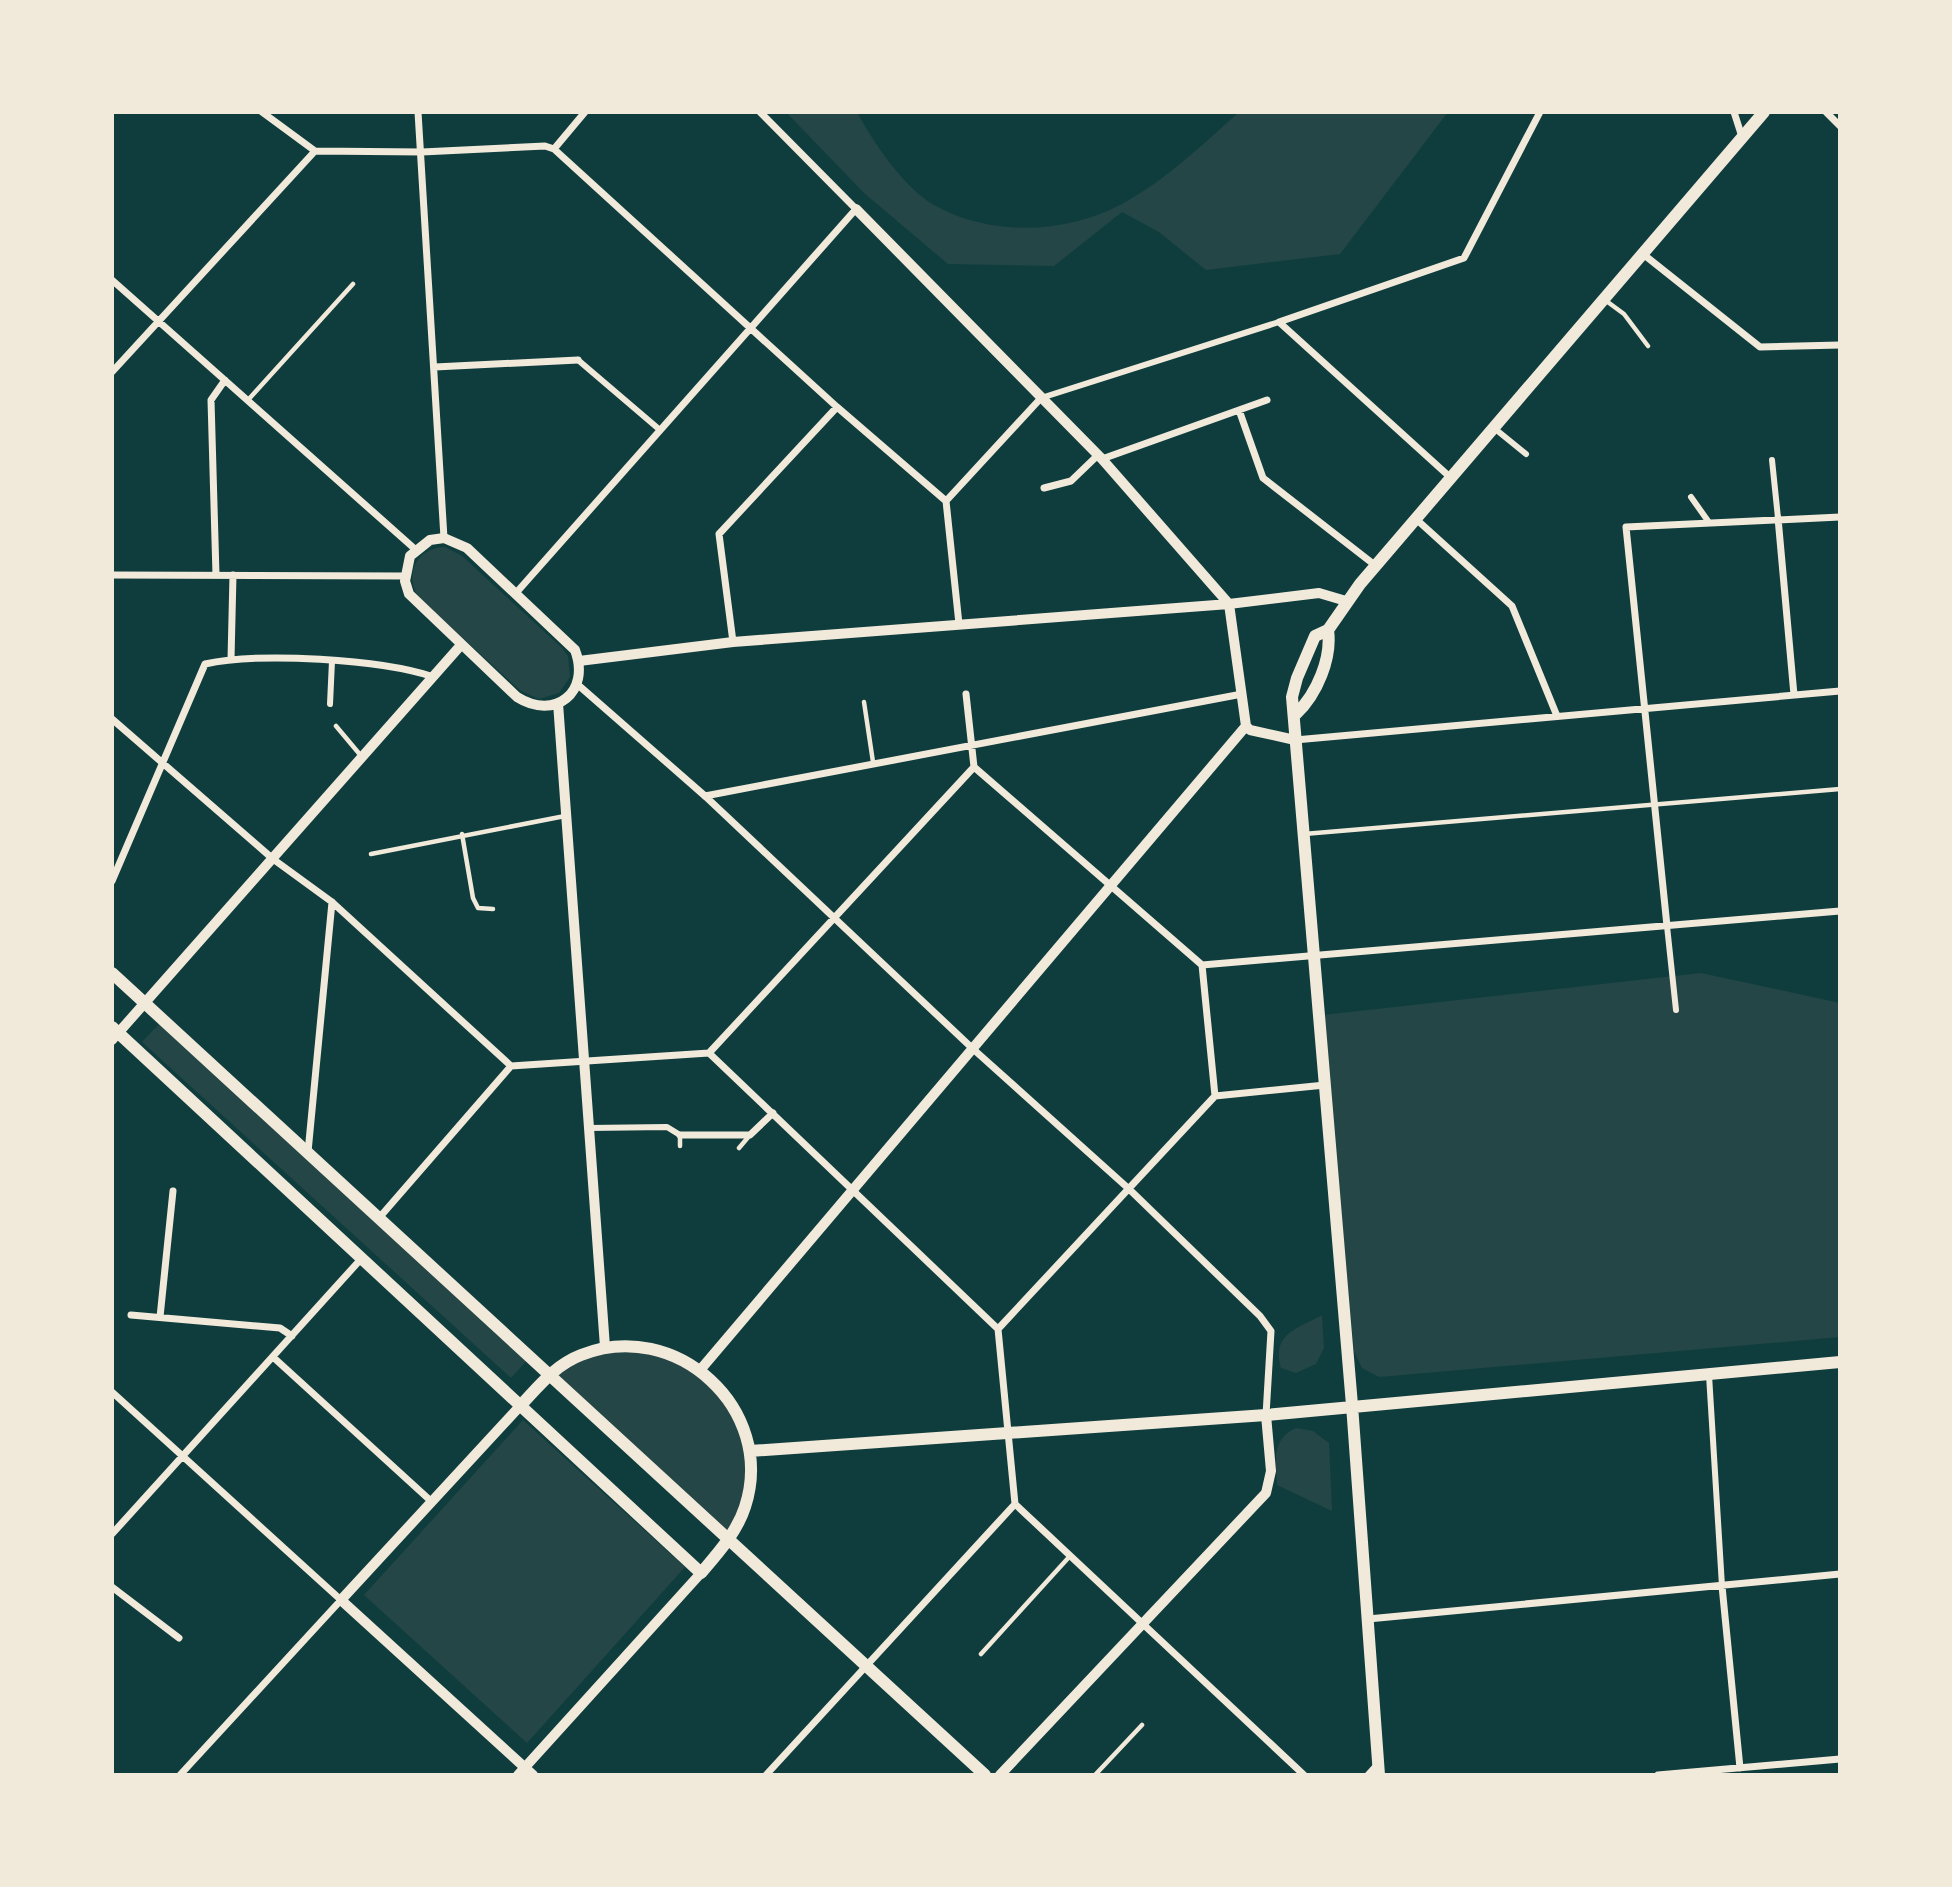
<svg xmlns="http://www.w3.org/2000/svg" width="1952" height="1887" viewBox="0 0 1952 1887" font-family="'Libre Baskerville',serif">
  <rect width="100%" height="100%" fill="#0f3d3e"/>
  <path fill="#244646" d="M 786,112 L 857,112 C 873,142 904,188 934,205 C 990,237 1066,234 1122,204 C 1166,180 1202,145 1239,112 L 1448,112 L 1340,254 L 1206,270 L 1159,232 L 1122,212 L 1054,266 L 948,264 L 864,193 Z
    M 445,547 L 462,556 L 562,648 L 568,656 L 570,677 L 559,693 L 539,699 L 521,691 L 420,599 C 403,575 416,548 445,547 Z
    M 1701,973 L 1840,1003 L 1840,1337 L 1379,1377 L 1362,1368 L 1354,1351 L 1323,1015 Z
    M 161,1022 L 530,1357 L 511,1378 L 142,1042 Z
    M 1322,1315 L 1324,1348 L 1316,1364 L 1296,1373 L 1281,1368 C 1271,1334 1297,1329 1322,1315 Z
    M 619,1345 L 701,1369 L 740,1418 L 751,1478 L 729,1540 L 549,1374 Z
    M 523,1420 L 685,1567 L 527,1743 L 364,1595 Z
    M 1296,1428 L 1313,1431 L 1329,1443 L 1332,1511 L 1277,1485 C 1276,1462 1271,1439 1296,1428 Z"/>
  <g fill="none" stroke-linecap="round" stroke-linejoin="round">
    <path stroke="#f1e9da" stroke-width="4.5" d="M 1605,300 L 1624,314 L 1648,346
      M 248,400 L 353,284
      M 864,702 L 873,762
      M 336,726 L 362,757
      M 462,834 L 473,898 L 478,908 L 493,909
      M 1304,834 L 1840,789
      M 371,854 L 565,816
      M 680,1146 L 680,1135
      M 739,1148 L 750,1135
      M 981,1654 L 1070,1556
      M 1095,1775 L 1142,1725"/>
    <path stroke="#f1e9da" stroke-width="6" d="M 578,360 L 660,430
      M 1041,398 L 1279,322
      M 1494,428 L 1526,454
      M 1772,460 L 1778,518
      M 1691,497 L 1708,521
      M 330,704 L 332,661
      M 1667,926 L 1676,1010
      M 589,1128 L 667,1127 L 680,1135
      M 1709,1375 L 1722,1586"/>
    <path stroke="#f1e9da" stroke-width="7" d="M 262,112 L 315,151
      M 418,112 L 444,538
      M 1734,112 L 1742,137
      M 1826,112 L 1840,126
      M 554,149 L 585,112
      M 1643,254 L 1760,347 L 1840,345
      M 112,280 L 416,550
      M 435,367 L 578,360
      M 112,372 L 315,151 L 422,152 L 545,146 L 554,149 L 837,407 L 946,501
      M 1239,410 L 1263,478 L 1376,566
      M 1102,459 L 1267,400
      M 1451,478 L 1279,322 L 1464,258 L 1540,112
      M 1044,488 L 1071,481 L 1098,455
      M 946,501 L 1041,398
      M 946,501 L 959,624
      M 1778,518 L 1794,695
      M 1416,519 L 1512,606 L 1557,716
      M 112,575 L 405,576
      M 216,575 L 211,400 L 225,380
      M 516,593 L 856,209 L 760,112
      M 733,642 L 719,534 L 837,407
      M 231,659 L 233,575
      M 577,684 L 705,796 L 972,1048 L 1129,1189 L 1260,1316 L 1271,1331 L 1266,1415
      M 966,694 L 974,767
      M 112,719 L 273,859 L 332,902 L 511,1066
      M 1295,740 L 1840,691
      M 974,767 L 1202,965
      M 705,796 L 1242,694
      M 112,881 L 205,664 C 260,652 380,659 434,677
      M 1667,926 L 1626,527 L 1840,517
      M 1202,965 L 1840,911
      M 1202,965 L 1215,1096
      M 709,1053 L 998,1329 L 1015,1504 L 1304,1775
      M 709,1053 L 974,767
      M 511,1066 L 709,1053
      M 680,1135 L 750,1135 L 773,1113
      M 308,1152 L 332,902
      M 379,1218 L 511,1066
      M 131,1315 L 280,1328 L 292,1336
      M 160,1317 L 173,1191
      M 998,1329 L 1215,1096 L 1325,1085
      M 273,1357 L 432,1502
      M 112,1392 L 341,1600 L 180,1775
      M 112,1534 L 361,1259
      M 1722,1586 L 1740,1768
      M 112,1587 L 179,1638
      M 1368,1619 L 1840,1574
      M 766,1775 L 1015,1504
      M 1368,1775 L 1378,1764
      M 1658,1775 L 1840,1759"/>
    <path stroke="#f1e9da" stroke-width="10" d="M 856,209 L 1102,459 L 1229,604
      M 444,538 L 467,548 L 575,650 C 591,692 555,721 517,697 L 409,594 L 405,581 L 410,556 L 430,540 Z
      M 1229,604 L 1246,726 L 1250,730 L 1295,740
      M 579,661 L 733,642 L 1229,604 L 1319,593 L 1346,601
      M 558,703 L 605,1347
      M 112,1040 L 461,645
      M 701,1369 L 1246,726
      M 520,1406 L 341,1600 L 533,1775
      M 518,1775 L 701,1573
      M 1000,1775 L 1266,1493 L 1271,1471 L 1266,1415"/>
    <path stroke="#f1e9da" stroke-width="12" d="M 1296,714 C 1317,694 1332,658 1328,630
      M 112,973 L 985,1775
      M 112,1027 L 701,1573 C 718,1553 737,1532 745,1507 C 777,1409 675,1317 581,1355 C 555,1365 539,1386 520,1406
      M 750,1451 L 1266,1415 L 1840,1362
      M 1379,1775 L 1352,1405 L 1292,697 L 1297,678 L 1315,636 L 1328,630 L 1360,584 L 1764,112"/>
  </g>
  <rect width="1952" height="1887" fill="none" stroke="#f1e9da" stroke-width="228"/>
</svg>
